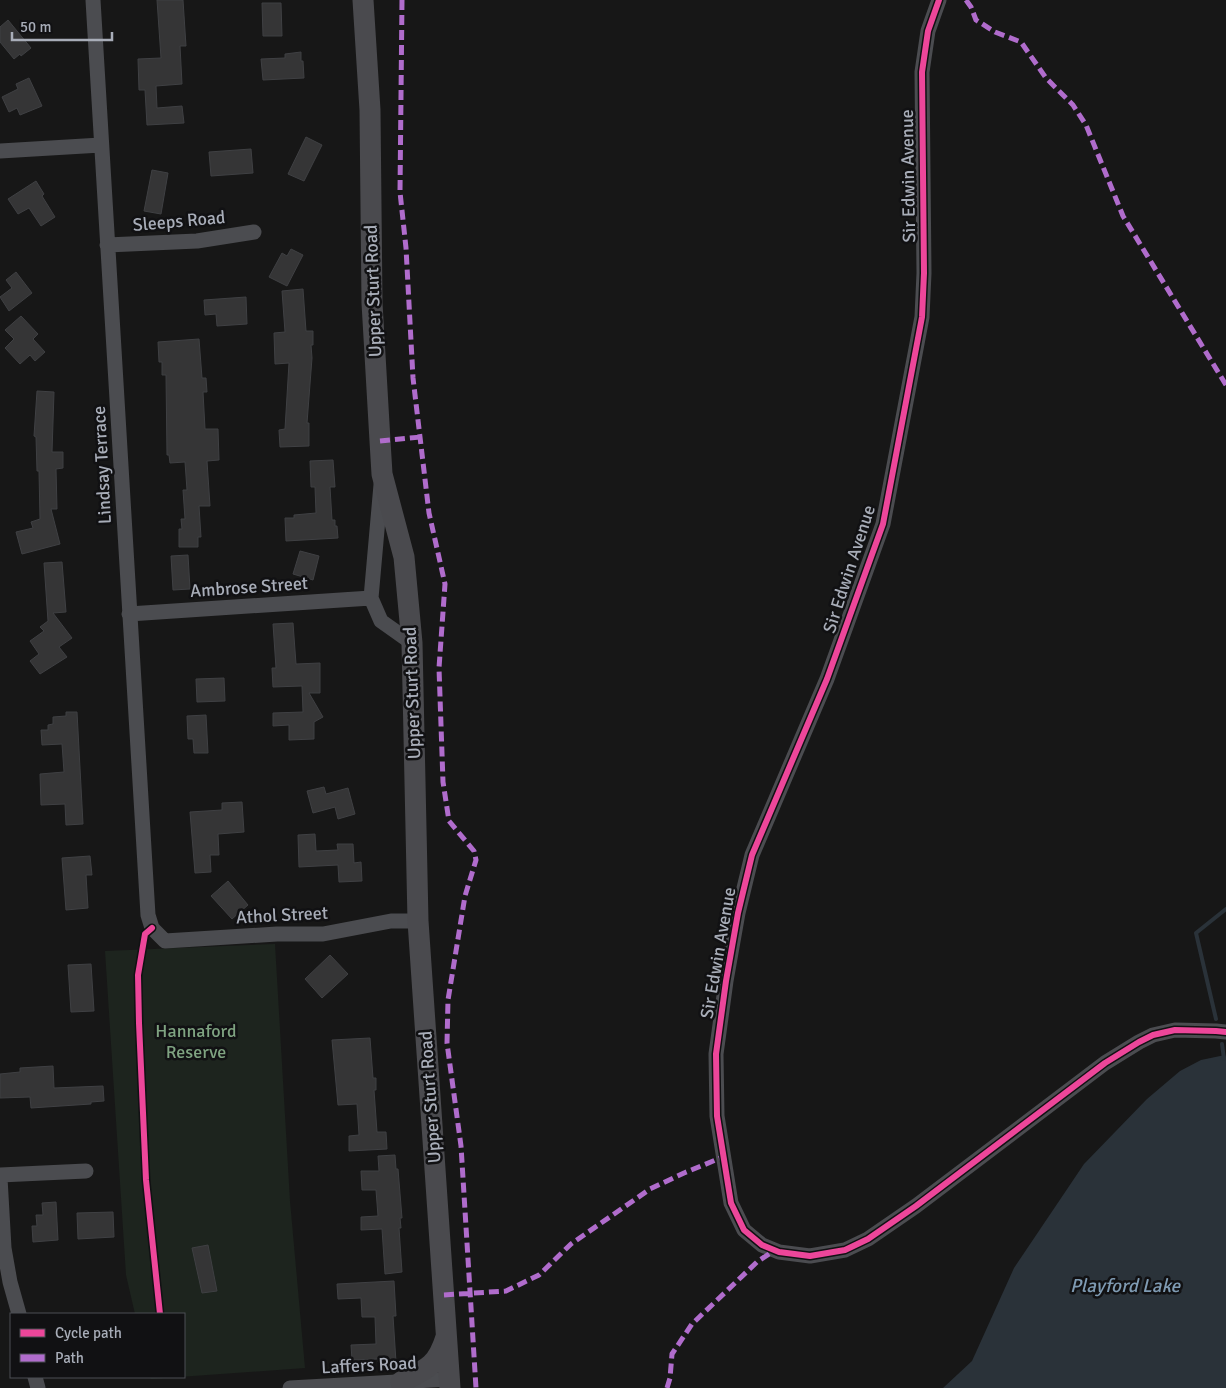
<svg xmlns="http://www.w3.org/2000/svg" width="1226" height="1388" viewBox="0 0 1226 1388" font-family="Signika,sans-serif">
  <rect width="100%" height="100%" fill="#171717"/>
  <path fill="#1d241e" d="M 275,944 L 290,1201 L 305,1368 L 151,1379 L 150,1377 L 184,1377 L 184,1314 L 135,1314 L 126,1275 L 105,951 Z"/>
  <path fill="#2a3239" d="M 1225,1055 L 1226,1058 L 1226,1388 L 943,1388 L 972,1361 L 1014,1268 L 1084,1164 L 1147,1099 L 1180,1071 L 1201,1060 Z"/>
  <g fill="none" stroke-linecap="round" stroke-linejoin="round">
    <path stroke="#2a3239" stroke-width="4" d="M 1216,1019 L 1196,933 L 1226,909
      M 1222,1044 L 1224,1059"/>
  </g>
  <path fill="#353536" stroke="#3f4043" d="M 157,0 L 183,0 L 186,46 L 180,46 L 182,84 L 156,86 L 157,108 L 182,106 L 184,123 L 147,125 L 145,90 L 139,90 L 138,59 L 161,58 Z
    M 262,3 L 281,3 L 282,36 L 263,36 Z
    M 8,20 L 31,48 L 21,56 L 20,54 L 14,59 L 0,42 L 0,27 Z
    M 301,52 L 301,61 L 303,61 L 304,78 L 263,80 L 261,59 L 285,58 L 285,54 Z
    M 29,78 L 42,106 L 20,115 L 17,108 L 9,112 L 2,97 L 18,89 L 16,84 Z
    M 306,137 L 322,145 L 304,181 L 288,174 Z
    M 251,149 L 253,173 L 211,176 L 209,152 Z
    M 152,170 L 168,173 L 161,214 L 144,211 Z
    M 36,181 L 44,194 L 42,196 L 55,217 L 41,226 L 29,208 L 18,214 L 8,199 Z
    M 291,249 L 303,255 L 287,286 L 269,277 L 282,253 L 287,256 Z
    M 16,272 L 32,293 L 9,311 L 0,297 L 12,288 L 6,280 Z
    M 303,289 L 306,331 L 313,331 L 313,345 L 311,345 L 312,358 L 307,423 L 309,423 L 309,446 L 280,447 L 279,430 L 285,429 L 289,363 L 275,364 L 274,333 L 285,332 L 282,291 Z
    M 246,297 L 247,324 L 217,326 L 216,314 L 205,315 L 204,300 Z
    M 21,316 L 38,334 L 33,339 L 45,352 L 35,361 L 30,355 L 20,364 L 5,348 L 14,339 L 5,330 Z
    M 199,339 L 202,378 L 206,378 L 207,392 L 203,392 L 205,429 L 218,429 L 219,460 L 207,461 L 210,506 L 199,506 L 201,537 L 198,537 L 198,547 L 179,547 L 179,529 L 182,529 L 181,519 L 185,519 L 183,490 L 187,490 L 185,462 L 170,463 L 169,455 L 167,455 L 166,375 L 162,375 L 162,362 L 159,362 L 158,342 Z
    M 37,391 L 54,392 L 52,452 L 63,452 L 63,468 L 56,469 L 57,509 L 51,509 L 60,544 L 22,554 L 16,532 L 33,528 L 31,522 L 40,519 L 39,471 L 37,471 L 36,437 L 34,436 Z
    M 333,460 L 335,487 L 330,487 L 332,520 L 335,520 L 335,526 L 337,526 L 338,538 L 286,541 L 285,518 L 294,518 L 294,515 L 316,513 L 315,487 L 311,487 L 310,461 Z
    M 300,551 L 319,556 L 313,580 L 293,574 Z
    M 188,555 L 190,589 L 173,590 L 171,556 Z
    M 62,562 L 66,612 L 53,613 L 72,638 L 59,647 L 67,657 L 40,674 L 30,661 L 39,654 L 30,641 L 44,631 L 40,627 L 48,621 L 44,563 Z
    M 293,623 L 296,664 L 320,663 L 320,693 L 309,693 L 323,717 L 314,722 L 314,739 L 289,740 L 289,725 L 273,726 L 273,713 L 303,712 L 302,686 L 273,687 L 272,668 L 276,668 L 273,624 Z
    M 224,678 L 225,701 L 197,702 L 196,679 Z
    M 66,712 L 77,712 L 83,824 L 66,825 L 65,804 L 41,805 L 40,774 L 64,772 L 62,744 L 42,745 L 41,730 L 48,730 L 48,725 L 53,724 L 53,717 L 66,716 Z
    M 206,715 L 208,753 L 194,753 L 193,739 L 188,739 L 187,716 Z
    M 324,787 L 326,794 L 348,788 L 355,814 L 338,819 L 335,807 L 313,813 L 307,791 Z
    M 242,802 L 244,832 L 218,834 L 219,855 L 210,855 L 211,872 L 195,873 L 190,812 L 222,810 L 222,803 Z
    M 315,834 L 316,851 L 338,850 L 337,844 L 353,844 L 354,863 L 361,862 L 362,881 L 339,882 L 338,865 L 299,867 L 298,835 Z
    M 90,856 L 92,875 L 86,875 L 88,908 L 66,910 L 62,858 Z
    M 228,881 L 248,905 L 232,919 L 211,896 Z
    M 330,955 L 348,974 L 322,998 L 305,979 Z
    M 91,964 L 94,1011 L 71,1012 L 68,965 Z
    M 370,1038 L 373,1078 L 376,1078 L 376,1090 L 374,1090 L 377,1132 L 386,1132 L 387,1149 L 349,1151 L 349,1136 L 359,1135 L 357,1104 L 338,1105 L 332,1040 Z
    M 53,1066 L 54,1088 L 103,1086 L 104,1101 L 91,1102 L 91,1104 L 31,1108 L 30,1097 L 0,1098 L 0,1074 L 20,1072 L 20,1068 Z
    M 395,1155 L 396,1169 L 398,1169 L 402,1218 L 400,1218 L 401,1228 L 399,1228 L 402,1272 L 385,1274 L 382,1229 L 361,1230 L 361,1217 L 378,1216 L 376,1190 L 362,1190 L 361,1171 L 379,1171 L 378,1156 Z
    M 56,1202 L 58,1240 L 33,1242 L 32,1226 L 37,1226 L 36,1215 L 43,1215 L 42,1203 Z
    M 113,1212 L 114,1237 L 78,1239 L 77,1213 Z
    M 208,1245 L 217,1291 L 202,1293 L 192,1248 Z
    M 394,1281 L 396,1316 L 393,1316 L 396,1362 L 378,1362 L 378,1359 L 352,1360 L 351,1345 L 376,1344 L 375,1317 L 362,1317 L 361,1298 L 338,1299 L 337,1284 Z"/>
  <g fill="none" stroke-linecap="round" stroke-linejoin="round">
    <path stroke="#4b4c50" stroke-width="15" d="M 93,0 L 148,915 L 152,928 L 165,941 L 277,934 L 323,934 L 391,921 L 418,921
      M 939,0 L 928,31 L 922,72 L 924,273 L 922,317 L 883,524 L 827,679 L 752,855 L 738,913 L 726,981 L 716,1054 L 717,1116 L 731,1203 L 744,1230 L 762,1245 L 779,1252 L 810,1256 L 845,1250 L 868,1239 L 916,1206 L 1105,1063 L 1139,1042 L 1153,1035 L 1175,1030 L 1216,1031 L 1226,1032
      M 0,151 L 101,145
      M 107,245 L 197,241 L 254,232
      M 371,598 L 381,621 L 412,643
      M 129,614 L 371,598 L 381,485
      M 0,1175 L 86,1171
      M 0,1178 L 4,1248 L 10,1282 L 19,1314
      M 35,1377 L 38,1388
      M 290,1388 L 450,1379"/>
    <path stroke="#4a4a4e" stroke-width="21" d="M 363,0 L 370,110 L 372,303 L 380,441 L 382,474 L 404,557 L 412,643 L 418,921 L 450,1388
      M 401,1382 C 427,1369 437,1366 446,1337"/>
    <path stroke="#b06ccc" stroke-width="5" stroke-dasharray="10 5" stroke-linecap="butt" d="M 402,0 L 400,192 L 406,248 L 413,378 L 429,513 L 445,584 L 439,668 L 443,782 L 449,821 L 474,851 L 476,860 L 465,896 L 448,1000 L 447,1043 L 461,1146 L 476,1388
      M 966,0 L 971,7 L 976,20 L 995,32 L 1021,42 L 1046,78 L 1073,105 L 1086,125 L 1123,216 L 1226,385
      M 380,441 L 421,437
      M 444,1295 L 506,1291 L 539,1275 L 571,1244 L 650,1189 L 684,1173 L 723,1157
      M 667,1388 L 670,1378 L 672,1354 L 692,1324 L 757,1262 L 775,1250"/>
    <defs>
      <path id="cycleway" d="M 939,0 L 928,31 L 922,72 L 924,273 L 922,317 L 883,524 L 827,679 L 752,855 L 738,913 L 726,981 L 716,1054 L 717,1116 L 731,1203 L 744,1230 L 762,1245 L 779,1252 L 810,1256 L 845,1250 L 868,1239 L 916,1206 L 1105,1063 L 1139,1042 L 1153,1035 L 1175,1030 L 1216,1031 L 1226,1032
        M 152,928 L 145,934 L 138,975 L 139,1023 L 146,1180 L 160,1314"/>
    </defs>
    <use href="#cycleway" stroke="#111113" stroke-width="9"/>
    <use href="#cycleway" stroke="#ed469a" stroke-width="6"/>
  </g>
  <g text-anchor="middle" stroke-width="5" stroke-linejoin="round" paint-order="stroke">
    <g font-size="18" fill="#a8adb8" stroke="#111113">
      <text transform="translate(908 176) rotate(-91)" y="6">Sir Edwin Avenue</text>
      <text transform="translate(179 221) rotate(-5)" y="6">Sleeps Road</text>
      <text transform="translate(373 291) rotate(-92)" y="6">Upper Sturt Road</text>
      <text transform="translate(102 465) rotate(-93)" y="6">Lindsay Terrace</text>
      <text transform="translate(849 569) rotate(-72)" y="6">Sir Edwin Avenue</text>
      <text transform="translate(249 587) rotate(-4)" y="6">Ambrose Street</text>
      <text transform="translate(412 693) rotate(-92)" y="6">Upper Sturt Road</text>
      <text transform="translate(282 915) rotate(-3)" y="6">Athol Street</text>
      <text transform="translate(718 953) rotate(-80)" y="6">Sir Edwin Avenue</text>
      <text transform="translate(430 1097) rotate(-94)" y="6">Upper Sturt Road</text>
      <text transform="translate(369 1365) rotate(-3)" y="6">Laffers Road</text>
    </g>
    <g font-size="18" fill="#7fa381" stroke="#111113">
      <text x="196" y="1037">Hannaford<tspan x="196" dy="21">Reserve</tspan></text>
    </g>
    <g font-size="19" font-style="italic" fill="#7f9bb3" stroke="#111113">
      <text x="1125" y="1292">Playford Lake</text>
    </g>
  </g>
  <rect x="10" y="1313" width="175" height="65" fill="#111113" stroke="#4d4f55"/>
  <rect x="20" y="1329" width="25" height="8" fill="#ed469a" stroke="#4d4f55"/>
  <text x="55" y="1338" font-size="15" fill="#a8adb8">Cycle path</text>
  <rect x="20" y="1354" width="25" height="8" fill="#b06ccc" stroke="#4d4f55"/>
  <text x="55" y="1363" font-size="15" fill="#a8adb8">Path</text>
  <path d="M12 32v8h100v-8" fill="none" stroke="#a8adb8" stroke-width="2.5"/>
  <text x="20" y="32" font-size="15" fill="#a8adb8" stroke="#111113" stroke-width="4" paint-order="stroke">50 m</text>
</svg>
